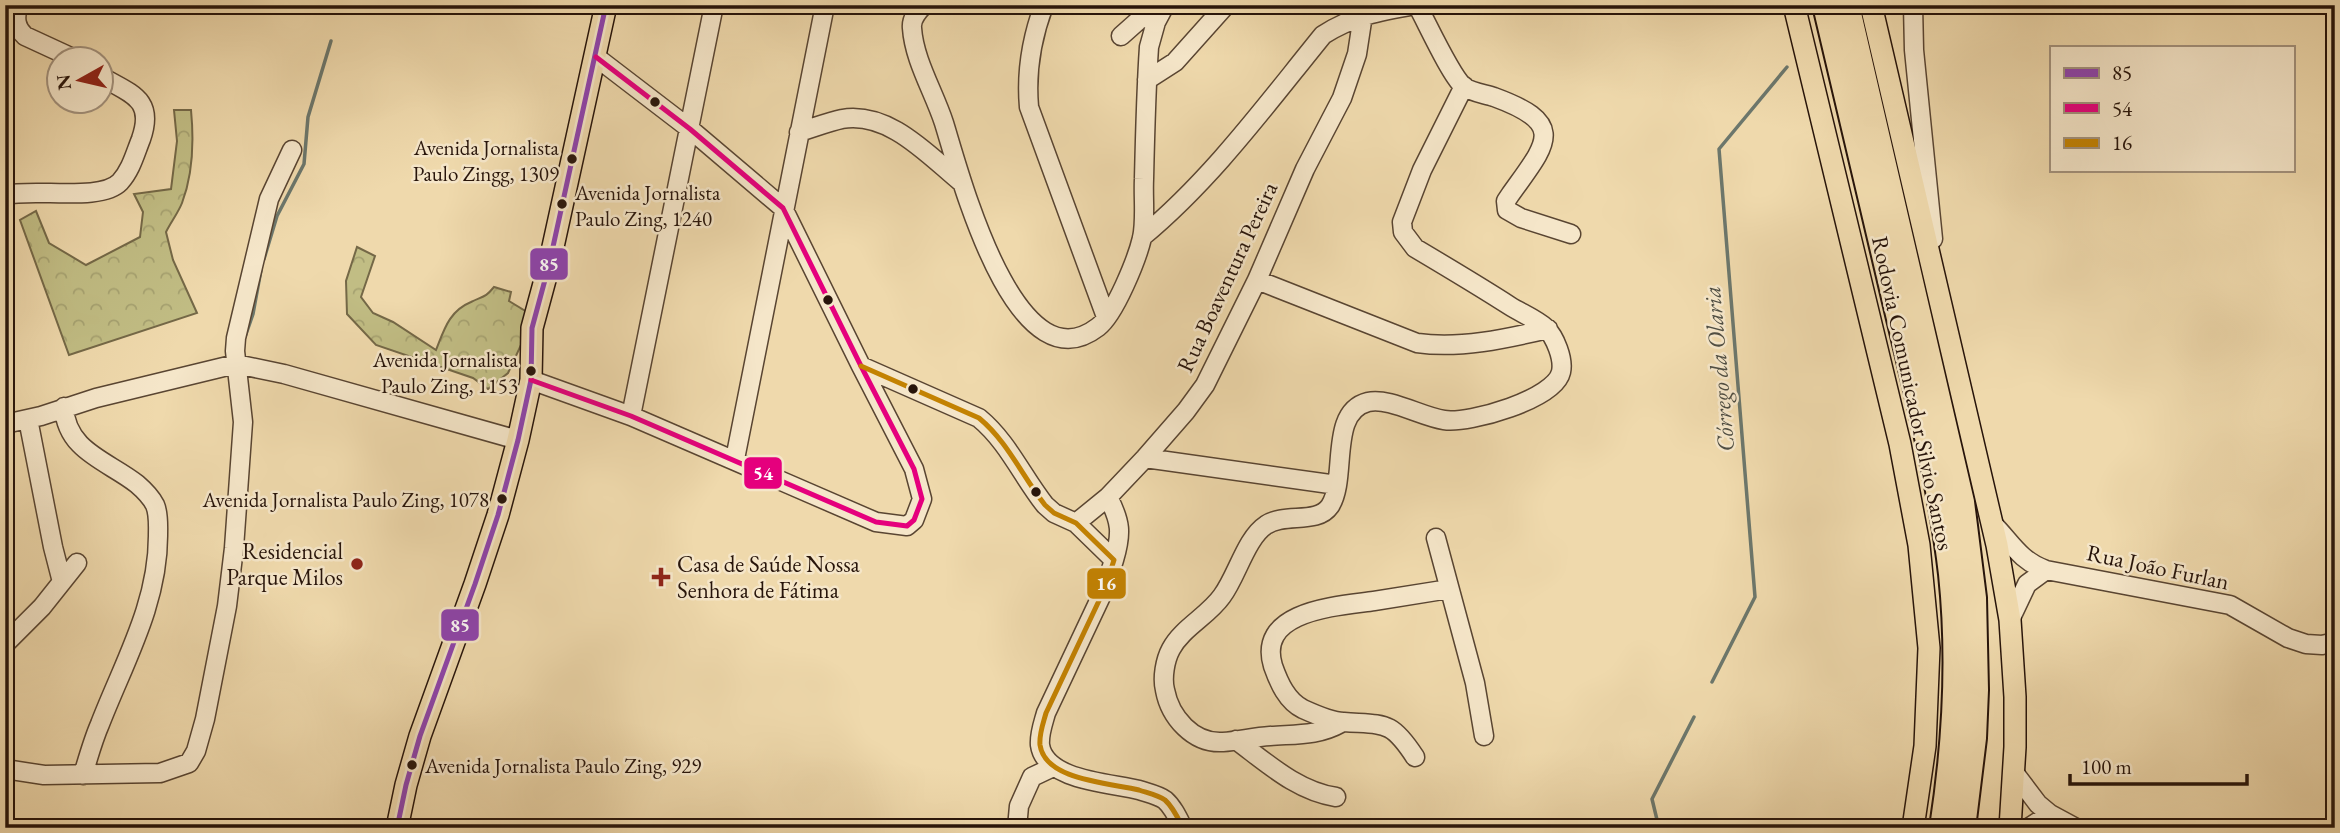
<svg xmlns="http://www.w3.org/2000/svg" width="2340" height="833" viewBox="0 0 2340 833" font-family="'EB Garamond',serif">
  <defs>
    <pattern id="forest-crowns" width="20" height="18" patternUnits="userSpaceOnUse" patternTransform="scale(1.75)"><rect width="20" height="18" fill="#c1bd84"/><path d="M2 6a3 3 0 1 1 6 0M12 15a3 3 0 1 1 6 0" fill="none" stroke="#a6a271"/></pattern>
  </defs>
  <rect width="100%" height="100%" fill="#efd9ac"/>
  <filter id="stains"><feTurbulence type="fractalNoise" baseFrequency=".00286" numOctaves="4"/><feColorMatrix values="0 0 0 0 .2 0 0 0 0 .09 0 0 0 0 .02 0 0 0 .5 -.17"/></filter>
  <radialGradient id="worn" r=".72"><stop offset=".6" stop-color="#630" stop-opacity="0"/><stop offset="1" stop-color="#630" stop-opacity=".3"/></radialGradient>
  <path fill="url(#forest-crowns)" stroke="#746847" stroke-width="2" d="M 174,110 L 191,110 C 194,141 193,174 182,203 C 178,213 171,222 166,232 L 173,260 L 197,313 L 69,355 L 20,220 L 36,211 L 49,243 L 86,265 L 140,237 L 143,212 L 134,194 L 171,189 L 177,141 Z
    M 357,247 L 375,256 L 361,297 L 373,313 L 393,322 L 436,350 C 444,330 449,311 471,302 C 483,296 485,298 494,287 L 511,292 L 509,301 L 527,312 L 521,345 L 508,373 L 488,389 L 473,378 L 376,345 L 347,314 L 346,281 Z"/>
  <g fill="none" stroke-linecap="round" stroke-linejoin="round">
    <path stroke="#6c776c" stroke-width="3.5" d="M 264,259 L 277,216 L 304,164 L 308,117 L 331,41
      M 245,337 L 253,314 L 261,270
      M 1712,682 L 1755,597 L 1719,149 L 1787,67
      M 1659,828 L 1652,799 L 1694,717"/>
    <defs>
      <path id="minor" d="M 18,5 C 15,18 15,27 25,36 L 77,60
        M 924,5 C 917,12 911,19 912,28 C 914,60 934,92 944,123 C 959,171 1015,391 1098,327 C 1115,314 1137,259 1142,238 C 1146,220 1143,198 1144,179 C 1145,135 1146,91 1149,47 L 1156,22 L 1165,5
        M 1044,5 C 1032,37 1026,73 1029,107 L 1106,317
        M 1417,5 C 1427,23 1450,74 1463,86 C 1470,92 1485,94 1494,97 C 1568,124 1547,143 1510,195 L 1506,201 L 1507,210 L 1521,218 L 1571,234
        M 1913,5 L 1914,50 L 1933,239
        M 1121,36 L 1139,20 L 1164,7
        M 1147,80 L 1175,62 L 1226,5
        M 799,132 C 813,128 828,122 842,119 C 889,111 928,155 961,182
        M 5,195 C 35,188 101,202 120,182 C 131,170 135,154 141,139 C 155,99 131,94 102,77
        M 1142,237 C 1212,179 1266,105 1323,35 C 1352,16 1381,11 1415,5
        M 1257,280 L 1417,343 C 1460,349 1505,339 1548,329
        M 861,366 L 979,418 C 1008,442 1022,476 1045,505 L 1054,513 L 1076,523 L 1114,560 L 1105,588 L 1046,713 C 1043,724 1039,734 1040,745 C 1045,781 1112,783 1139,790 C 1148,793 1158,795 1165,800 C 1173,807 1178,818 1183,828
        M 531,380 L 631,416 L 876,522 L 907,526 L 914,520 L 922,499 L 914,469 L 861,366 L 783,208 L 690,129 L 596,57
        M 64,407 C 66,451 108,461 137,484 C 144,490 151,497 155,505 C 159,514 158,526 158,536 C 158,604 124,662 100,724 C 93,740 88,758 83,775
        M 631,416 L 714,5
        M 28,419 L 53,547 L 62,582
        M 5,424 L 41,416 L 96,398 L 236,364 L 284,374 L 518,440
        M 1145,458 L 1337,485
        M 735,459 L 825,5
        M 1108,497 C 1121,522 1122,533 1114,560
        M 1076,523 L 1108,497 L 1145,458 L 1186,411 L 1205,385 L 1257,280 L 1305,169 L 1342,98 L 1357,54 L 1363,15
        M 1993,524 C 2011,542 2020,561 2046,570 L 2230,605 L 2288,638 L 2306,644 L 2322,645 L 2335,642
        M 1436,538 L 1475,683 L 1484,736
        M 2010,620 L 2027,584 L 2046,570
        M 5,644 L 42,607 L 77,563
        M 1341,723 C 1318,736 1296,734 1270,736 C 1254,737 1238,741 1223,742 C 1193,744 1170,717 1165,690 C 1162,678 1165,660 1171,649 C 1182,628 1208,616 1222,596 C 1237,576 1246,538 1266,525 C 1285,512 1317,525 1330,506 C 1348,478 1328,412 1368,402 C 1389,397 1422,417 1444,420 C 1470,424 1555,399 1561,372 C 1564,359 1555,337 1546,328 C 1536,319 1521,313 1510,306 C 1479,286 1447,267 1415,248 L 1403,232 L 1402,222 L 1422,170 L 1464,86
        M 1236,740 C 1267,763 1297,791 1336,797
        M 1415,757 C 1391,720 1385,725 1344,722 C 1332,722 1314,714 1303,709 C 1287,701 1279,683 1273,666 C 1256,610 1339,606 1374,601 C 1399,597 1424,593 1449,589
        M 5,769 L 44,775 L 160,773 L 189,763 L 196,751 L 205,719 L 227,606 L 234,548 L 243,422 L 235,351 L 236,338 L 269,199 L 292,150
        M 2013,771 L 2038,804 L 2050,814 L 2076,828
        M 1017,828 L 1019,806 L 1032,777 L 1053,767
        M 2028,828 L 2050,814"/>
      <path id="major" d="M 1794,5 L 1900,444 L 1919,545 L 1929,648 L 1925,746 L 1913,828
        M 1871,5 L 1997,545 L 2010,620 L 2015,697 L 2015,747 L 2010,828
        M 397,828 L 406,785 L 420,736 L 475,584 L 498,515 L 518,440 L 531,380 L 532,328 L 549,265 L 606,5"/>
      <path id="highway" d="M 1825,5 C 1847,100 1869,195 1892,289 C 1914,383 1940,478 1951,574 C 1960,659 1955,744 1942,828
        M 1847,5 L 1962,502 L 1974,598 L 1976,690 L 1974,738 L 1963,828"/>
    </defs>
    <use href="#minor" stroke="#594532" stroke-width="21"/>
    <use href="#major" stroke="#27140a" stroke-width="24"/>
    <use href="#highway" stroke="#27140a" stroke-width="28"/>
    <use href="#minor" stroke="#f5e6c9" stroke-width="18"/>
    <use href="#major" stroke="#efd9ac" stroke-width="21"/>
    <use href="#highway" stroke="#efd9ac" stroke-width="24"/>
    <defs>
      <path id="bus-1" d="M 397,828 L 406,785 L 420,736 L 475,584 L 498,515 L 518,440 L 531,380 L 532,328 L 549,265 L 606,5"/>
      <path id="bus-2" d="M 531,380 L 631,416 L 876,522 L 907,526 L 914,520 L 922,499 L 914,469 L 861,366 L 783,208 L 690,129 L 596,57"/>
      <path id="bus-3" d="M 861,366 L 979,418 C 1008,442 1022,476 1045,505 L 1054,513 L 1076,523 L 1114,560 L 1105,588 L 1046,713 C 1043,724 1039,734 1040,745 C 1045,781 1112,783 1139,790 C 1148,793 1158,795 1165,800 C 1173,807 1178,818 1183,828"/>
    </defs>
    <use href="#bus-1" stroke="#f5e6c9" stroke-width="10"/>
    <use href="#bus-2" stroke="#f5e6c9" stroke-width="10"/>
    <use href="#bus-3" stroke="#f5e6c9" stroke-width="10"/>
    <use href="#bus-1" stroke="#8e44ad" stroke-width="5"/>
    <use href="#bus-2" stroke="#e5007d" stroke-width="5"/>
    <use href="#bus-3" stroke="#c38202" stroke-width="5"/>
  </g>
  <g fill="#27140a" stroke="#f5e6c9" stroke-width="2.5">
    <circle cx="655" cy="102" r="6"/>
    <circle cx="572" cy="159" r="6"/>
    <circle cx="562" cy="204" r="6"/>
    <circle cx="828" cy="300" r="6"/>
    <circle cx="531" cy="371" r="6"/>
    <circle cx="913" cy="389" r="6"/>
    <circle cx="1036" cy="492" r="6"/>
    <circle cx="502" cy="499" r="6"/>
    <circle cx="412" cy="765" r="6"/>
  </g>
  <g fill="#8f2418" stroke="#f5e6c9" stroke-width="2.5">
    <circle cx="357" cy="564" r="7"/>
    <path d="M657.5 566.5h7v7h7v7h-7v7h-7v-7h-7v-7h7z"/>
  </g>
  <g text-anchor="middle" stroke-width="5" stroke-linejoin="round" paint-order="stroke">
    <g font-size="21" fill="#27140a" stroke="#f5e6c9" text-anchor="end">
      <text x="559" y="155">Avenida Jornalista<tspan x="559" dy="26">Paulo Zingg, 1309</tspan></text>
      <text x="575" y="200" text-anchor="start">Avenida Jornalista<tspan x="575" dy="26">Paulo Zing, 1240</tspan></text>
      <text x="518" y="367">Avenida Jornalista<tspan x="518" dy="26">Paulo Zing, 1153</tspan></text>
      <text x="489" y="507">Avenida Jornalista Paulo Zing, 1078</text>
      <text x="425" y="773" text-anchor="start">Avenida Jornalista Paulo Zing, 929</text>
    </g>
    <g font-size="23" fill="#27140a" stroke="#f5e6c9">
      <text transform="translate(1227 277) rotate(-65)" y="8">Rua Boaventura Pereira</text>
      <text transform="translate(1913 393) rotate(78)" y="8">Rodovia Comunicador Silvio Santos</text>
      <text transform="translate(2158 567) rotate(12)" y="8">Rua João Furlan</text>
    </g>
    <g font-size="23" fill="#27140a" stroke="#f5e6c9" text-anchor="end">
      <text x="343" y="559">Residencial<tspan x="343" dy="26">Parque Milos</tspan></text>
      <text x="677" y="572" text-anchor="start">Casa de Saúde Nossa<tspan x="677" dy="26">Senhora de Fátima</tspan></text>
    </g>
    <g font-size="24" font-style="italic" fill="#4f4e43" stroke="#f5e6c9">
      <text transform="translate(1719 369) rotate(-95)" y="8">Córrego da Olaria</text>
    </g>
  </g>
  <g stroke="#f5e6c9" stroke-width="2.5">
    <rect x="529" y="247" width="40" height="34" rx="7" fill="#8e44ad"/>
    <rect x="743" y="456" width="40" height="34" rx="7" fill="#e5007d"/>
    <rect x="1086" y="567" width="41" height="33" rx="7" fill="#c38202"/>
    <rect x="440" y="608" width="40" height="34" rx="7" fill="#8e44ad"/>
  </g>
  <g font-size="19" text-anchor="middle" font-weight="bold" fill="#fff">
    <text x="549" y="271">85</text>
    <text x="763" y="480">54</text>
    <text x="1106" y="590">16</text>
    <text x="460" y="632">85</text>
  </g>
  <rect width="2340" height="833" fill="none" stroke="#efd9ac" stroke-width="28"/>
  <rect x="7" y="7" width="2326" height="819" fill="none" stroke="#27140a" stroke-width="3.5"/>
  <rect x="14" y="14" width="2312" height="805" fill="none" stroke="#27140a" stroke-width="2"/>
  <rect x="2050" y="46" width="245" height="126" fill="#f5e6c9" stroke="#a3927d" stroke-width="2"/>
  <rect x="2064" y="68" width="35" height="10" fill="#8e44ad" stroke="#a3927d" stroke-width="2"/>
  <text x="2112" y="80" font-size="21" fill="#27140a">85</text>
  <rect x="2064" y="103" width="35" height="10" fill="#e5007d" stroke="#a3927d" stroke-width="2"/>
  <text x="2112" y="116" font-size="21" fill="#27140a">54</text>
  <rect x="2064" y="138" width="35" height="10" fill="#c38202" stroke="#a3927d" stroke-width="2"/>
  <text x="2112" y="150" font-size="21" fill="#27140a">16</text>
  <g transform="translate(80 80) rotate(262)"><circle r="33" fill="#f5e6c9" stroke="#a3927d" stroke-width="2"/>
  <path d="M0-5L12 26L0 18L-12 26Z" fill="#8f2418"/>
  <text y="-10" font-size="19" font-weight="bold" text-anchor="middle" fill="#27140a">N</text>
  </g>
  <path d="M2070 774v10h177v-10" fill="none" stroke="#27140a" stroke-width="3.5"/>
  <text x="2081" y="774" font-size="21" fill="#27140a" stroke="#f5e6c9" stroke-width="5" paint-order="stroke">100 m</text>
  <rect width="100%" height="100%" filter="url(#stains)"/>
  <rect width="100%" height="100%" fill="url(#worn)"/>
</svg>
